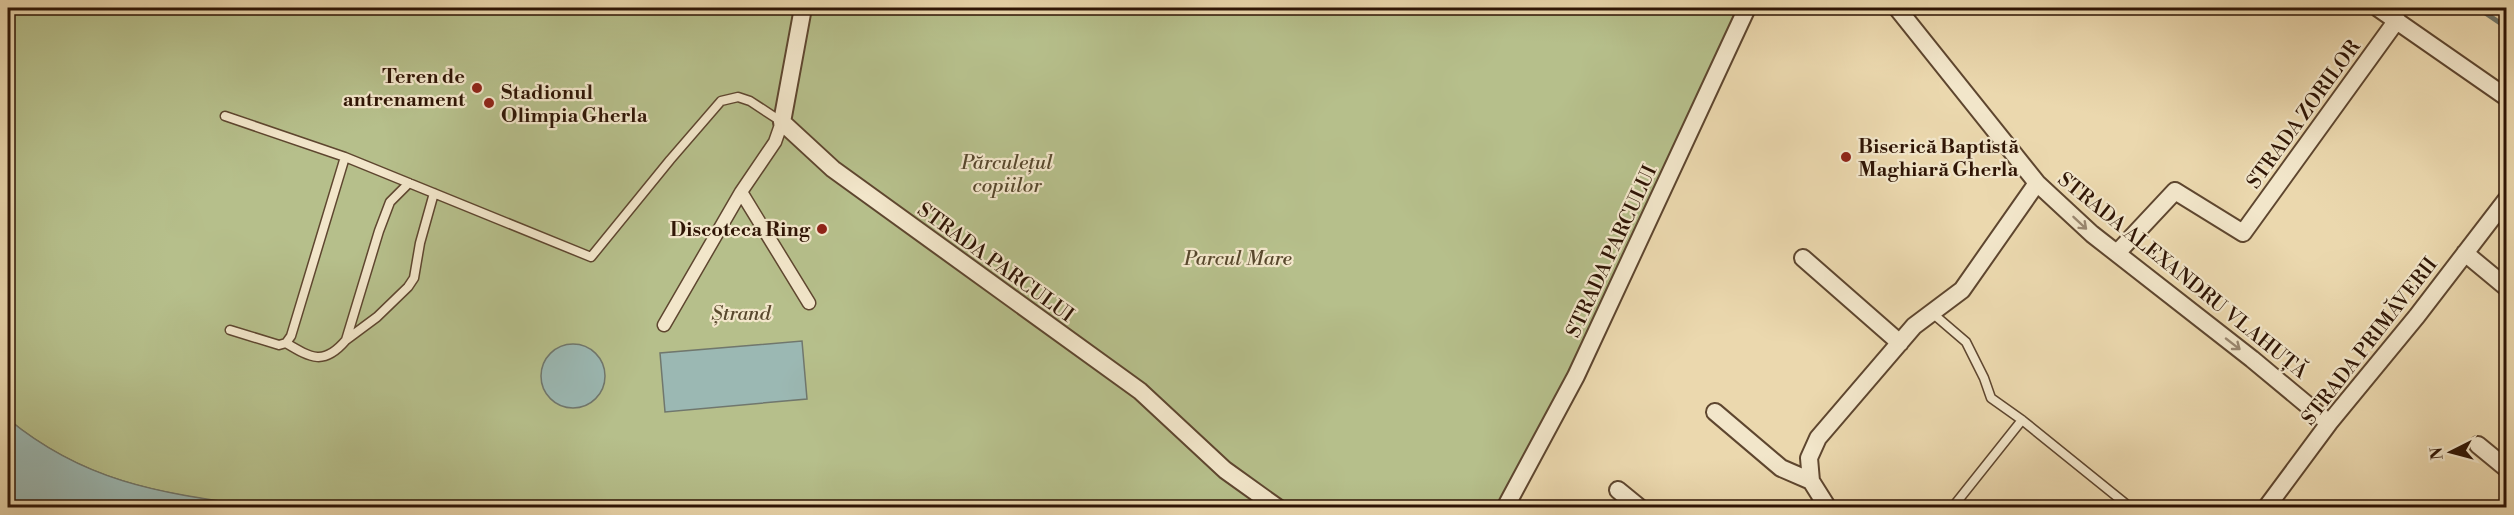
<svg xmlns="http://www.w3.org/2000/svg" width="2514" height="515" viewBox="0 0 2514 515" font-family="'Libre Bodoni',serif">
  <rect width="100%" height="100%" fill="#ebd8ae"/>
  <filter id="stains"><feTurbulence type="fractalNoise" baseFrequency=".00333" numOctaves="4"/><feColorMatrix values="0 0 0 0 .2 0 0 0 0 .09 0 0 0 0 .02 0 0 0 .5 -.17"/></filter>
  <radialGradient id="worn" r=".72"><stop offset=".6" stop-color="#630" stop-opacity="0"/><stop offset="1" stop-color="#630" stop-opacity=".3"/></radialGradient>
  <path fill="#b6bf8b" stroke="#726a48" stroke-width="1.5" d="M 8,8 L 1741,8 L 1582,347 L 1499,508 L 260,508 C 163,493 87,484 8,419 Z"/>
  <path fill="#9bb8b3" stroke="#70776d" stroke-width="1.5" d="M 802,341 L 807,399 L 665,412 L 660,353 Z
    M541 376a32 32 0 1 1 64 0a32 32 0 1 1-64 0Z
    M 8,419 C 87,484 163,493 260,507 L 8,507 Z"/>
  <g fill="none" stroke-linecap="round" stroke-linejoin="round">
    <path stroke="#70776d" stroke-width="5" d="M 2478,8 L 2506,27"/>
    <defs>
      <path id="service" d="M 225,116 L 345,157 L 591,257 L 670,160 L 721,101 L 738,97 L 750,101 L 782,122
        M 1931,312 L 1966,342 L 1984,378 L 1991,398 L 2022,420 L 2131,508
        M 230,330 L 279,345 L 286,343 L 291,336 L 345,157
        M 346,340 L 377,317 L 408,287 L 414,278 L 420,243 L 434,193
        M 286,343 C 311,358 324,366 346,340 L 379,231 L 390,202 L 409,183
        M 1952,508 L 2022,420"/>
      <path id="pedestrian" d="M 741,192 L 809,303
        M 664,325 L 741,192 L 775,142 L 782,122"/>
      <path id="minor" d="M 803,8 L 782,122 L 833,169 L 1140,391 L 1225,470 L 1278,508
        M 1897,8 L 2037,183 L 2092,234 L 2252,359 L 2329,423
        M 2378,8 L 2506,97
        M 2117,253 L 2175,191 L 2243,233 L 2397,20
        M 2465,253 L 2506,287
        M 1803,258 L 1900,343
        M 1715,412 L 1781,468 L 1811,481
        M 2478,445 L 2506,468
        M 1618,490 L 1640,508
        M 1505,508 L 1576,376 L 1747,8
        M 1828,508 L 1811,481 L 1809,458 L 1818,438 L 1914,326 L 1962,290 L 2037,183
        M 2266,508 L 2329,423 L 2417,316 L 2506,200"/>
    </defs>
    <use href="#service" stroke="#5e462f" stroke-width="11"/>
    <use href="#pedestrian" stroke="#5e462f" stroke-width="15"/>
    <use href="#minor" stroke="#5e462f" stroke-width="20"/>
    <use href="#service" stroke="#f2e6ca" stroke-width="8"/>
    <use href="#pedestrian" stroke="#f2e6ca" stroke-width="12"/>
    <use href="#minor" stroke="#f2e6ca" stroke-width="16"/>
  </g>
  <defs><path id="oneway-shaft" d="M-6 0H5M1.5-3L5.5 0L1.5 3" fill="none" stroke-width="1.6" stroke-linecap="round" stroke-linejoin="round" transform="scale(1.5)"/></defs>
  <g stroke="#9a8871">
    <use href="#oneway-shaft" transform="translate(2080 223) rotate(43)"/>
    <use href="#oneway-shaft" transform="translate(2233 344) rotate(38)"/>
  </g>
  <g fill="#8f2418" stroke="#f2e6ca" stroke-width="2">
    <circle cx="477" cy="88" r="6"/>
    <circle cx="489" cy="103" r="6"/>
    <circle cx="1846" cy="157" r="6"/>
    <circle cx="822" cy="229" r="6"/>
  </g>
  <g text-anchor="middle" stroke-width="4.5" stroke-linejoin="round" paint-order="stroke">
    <g font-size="20" font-weight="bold" fill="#2f1505" stroke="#f2e6ca" text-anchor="end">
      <text x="465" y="83">Teren de<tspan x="465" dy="23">antrenament</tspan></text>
      <text x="501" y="99" text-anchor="start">Stadionul<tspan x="501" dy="23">Olimpia Gherla</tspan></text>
      <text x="1858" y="153" text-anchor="start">Biserică Baptistă<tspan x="1858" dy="23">Maghiară Gherla</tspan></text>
      <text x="810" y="236">Discoteca Ring</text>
    </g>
    <g font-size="20" fill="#2f1505" stroke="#f2e6ca">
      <text transform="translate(2303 114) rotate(-54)" y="7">STRADA ZORILOR</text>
      <text transform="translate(1611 251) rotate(-65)" y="7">STRADA PARCULUI</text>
      <text transform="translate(996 262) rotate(36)" y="7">STRADA PARCULUI</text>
      <text transform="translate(2183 275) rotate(39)" y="7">STRADA ALEXANDRU VLAHUȚĂ</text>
      <text transform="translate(2369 341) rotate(-52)" y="7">STRADA PRIMĂVERII</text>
    </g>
    <g font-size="20" font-style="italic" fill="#58482d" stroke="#f2e6ca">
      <text x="1007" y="169">Părculețul<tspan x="1007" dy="23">copiilor</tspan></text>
      <text x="1238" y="265">Parcul Mare</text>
      <text x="741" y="320">Ștrand</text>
    </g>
  </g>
  <rect width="2514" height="515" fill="none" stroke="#ebd8ae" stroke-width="30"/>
  <rect x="9" y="9" width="2496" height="497" fill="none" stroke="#2f1505" stroke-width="3"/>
  <rect x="15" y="15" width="2484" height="485" fill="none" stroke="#2f1505" stroke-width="1.5"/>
  <g transform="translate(2451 452) rotate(264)" stroke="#f2e6ca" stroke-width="4.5" paint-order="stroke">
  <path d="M0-4.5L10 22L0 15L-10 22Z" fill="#2f1505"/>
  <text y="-9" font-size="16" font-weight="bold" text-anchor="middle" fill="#2f1505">N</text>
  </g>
  <rect width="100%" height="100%" filter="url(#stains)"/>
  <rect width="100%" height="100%" fill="url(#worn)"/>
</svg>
